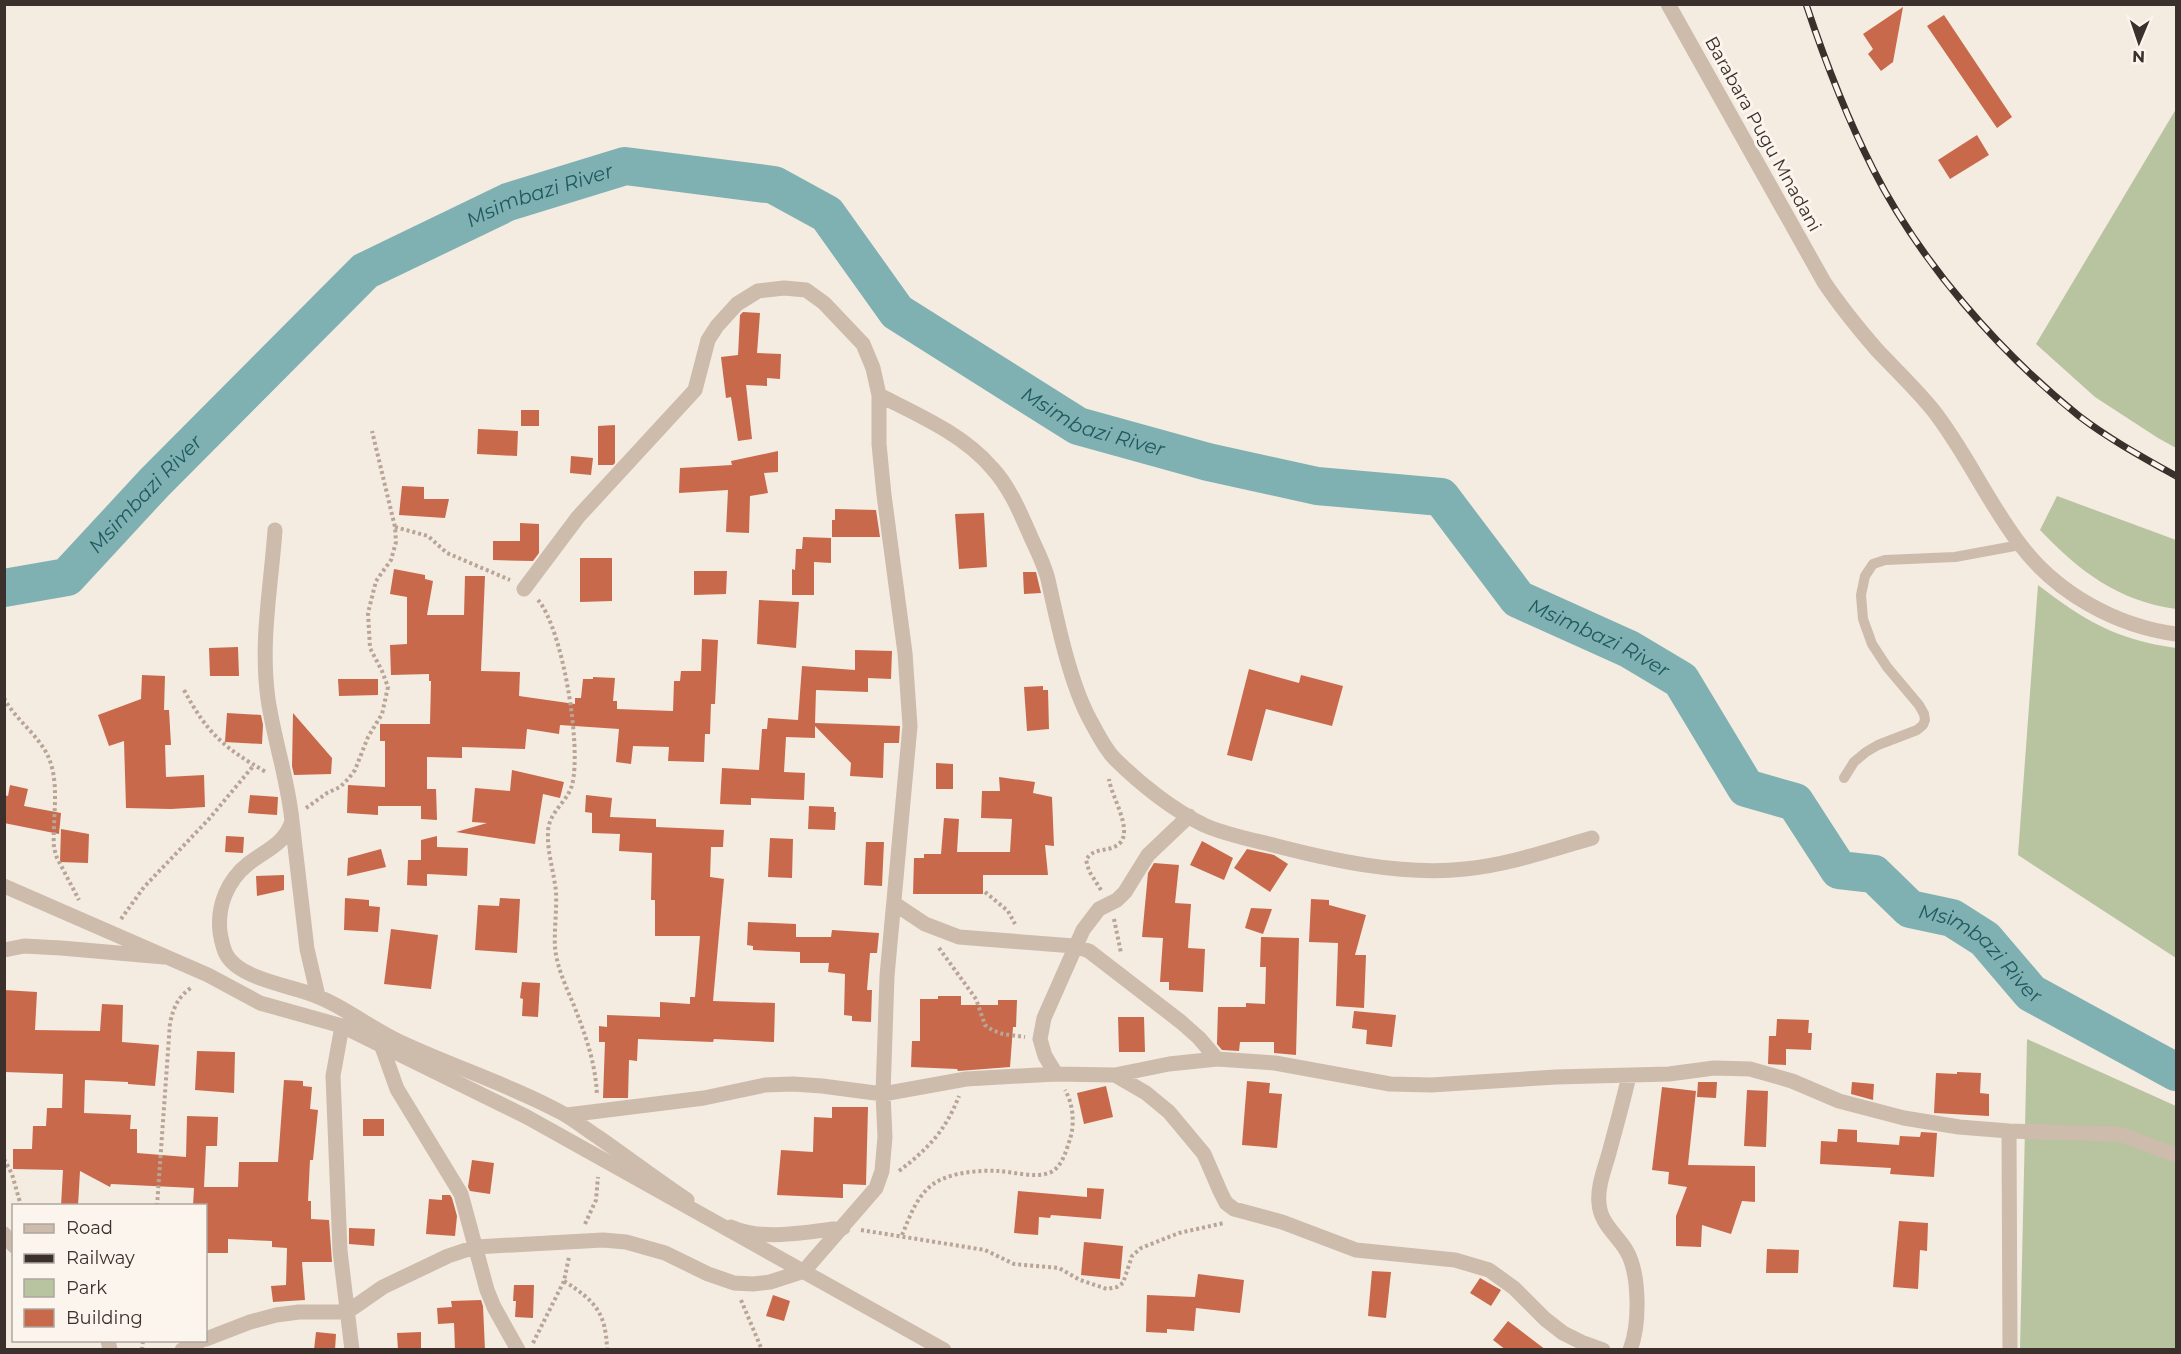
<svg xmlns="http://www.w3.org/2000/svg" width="2181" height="1354" viewBox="0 0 2181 1354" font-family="Montserrat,sans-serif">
  <rect width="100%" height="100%" fill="#f4ebe1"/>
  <path fill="#b8c4a0" d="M 2176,109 L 2176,448 L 2158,438 L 2095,397 L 2036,344 Z
    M 2057,496 L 2176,540 L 2176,609 C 2118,601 2079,571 2040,530 Z
    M 2038,585 C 2085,621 2117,640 2176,648 L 2176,958 L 2018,855 Z
    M 2027,1039 L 2176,1106 L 2176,1349 L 2020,1350 Z"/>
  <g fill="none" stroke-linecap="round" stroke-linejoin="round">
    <path stroke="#7fb0b2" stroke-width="38" id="s1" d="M 4,588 L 67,577 L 154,483 L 365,271 L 508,202 L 625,166 L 774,185 L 827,214 L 897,312 L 1078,426 L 1208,462 L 1317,486 L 1441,497 L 1518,599 L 1629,649 L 1681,680 L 1746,788 L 1795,802 L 1839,870 L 1874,874 L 1910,909 L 1952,918 L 1985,939 L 2031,993 L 2176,1072"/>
  </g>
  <path fill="#c8694b" d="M 1903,7 L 1893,62 L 1881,71 L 1868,54 L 1873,49 L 1863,34 Z
    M 1944,15 L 2012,117 L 1997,128 L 1927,26 Z
    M 1977,135 L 1989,155 L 1950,179 L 1938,160 Z
    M 743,312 L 760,313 L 757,353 L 781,354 L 780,379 L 767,378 L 767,386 L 746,385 L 752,439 L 738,441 L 731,397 L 726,398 L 721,357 L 738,355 L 740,315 Z
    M 521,410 L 539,410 L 539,426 L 521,426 Z
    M 615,425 L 615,463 L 613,465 L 598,465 L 598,426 Z
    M 478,429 L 518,431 L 517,456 L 477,454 Z
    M 778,451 L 778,472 L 764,473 L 768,493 L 750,496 L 749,533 L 726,532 L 728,490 L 679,493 L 680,468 L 732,465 L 731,461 Z
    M 571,456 L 593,458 L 591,475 L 570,473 Z
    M 402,486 L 424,487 L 424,499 L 449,499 L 445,518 L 399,515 Z
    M 835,509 L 876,510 L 880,537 L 832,537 L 832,520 L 835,520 Z
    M 984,513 L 987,567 L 959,569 L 955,514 Z
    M 520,523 L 539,524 L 539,553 L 533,561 L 493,560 L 493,541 L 520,541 Z
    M 803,537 L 831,538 L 831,563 L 814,562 L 814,595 L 792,595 L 792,569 L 795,570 L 796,549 L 802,549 Z
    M 580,558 L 612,558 L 612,601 L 580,602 Z
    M 394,569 L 425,575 L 425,579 L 433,581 L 427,615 L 464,615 L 465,576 L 485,576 L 481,671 L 520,672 L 519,696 L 575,704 L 575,698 L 581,698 L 583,679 L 593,679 L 593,677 L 615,678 L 613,701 L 617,701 L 617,709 L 673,711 L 674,681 L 680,681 L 681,671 L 701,671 L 702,639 L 718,640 L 715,704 L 711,704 L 710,734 L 705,734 L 704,762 L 668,761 L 669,747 L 633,746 L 631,764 L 616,762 L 619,729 L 560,725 L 559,734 L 527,729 L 525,749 L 462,747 L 462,758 L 427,757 L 427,789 L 436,789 L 437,820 L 421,819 L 421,806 L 378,806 L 378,815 L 347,813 L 348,785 L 385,787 L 385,741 L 380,741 L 380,724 L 430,724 L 431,681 L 429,681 L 429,674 L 391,675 L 390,645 L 407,644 L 407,597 L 390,594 Z
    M 694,571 L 727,571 L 726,594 L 694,595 Z
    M 1023,572 L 1036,572 L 1041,593 L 1024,594 Z
    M 759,600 L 799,602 L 796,648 L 757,644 Z
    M 238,647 L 239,676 L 210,676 L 209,648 Z
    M 855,650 L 892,651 L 891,679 L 868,678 L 868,692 L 816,690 L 815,723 L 900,726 L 899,743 L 884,743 L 883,778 L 850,776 L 851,763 L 815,726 L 815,738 L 786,737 L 784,772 L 805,773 L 804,800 L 751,798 L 751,805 L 720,804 L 722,768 L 759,770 L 762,729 L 767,729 L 768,718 L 798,720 L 802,666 L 855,670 Z
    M 1249,669 L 1299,683 L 1301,675 L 1343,686 L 1332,726 L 1266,709 L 1252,761 L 1227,755 Z
    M 142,675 L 165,676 L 164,710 L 169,710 L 171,745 L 165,745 L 166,777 L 204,775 L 205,807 L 171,809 L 126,808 L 124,741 L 109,746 L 98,715 L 141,699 Z
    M 338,679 L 378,679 L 378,695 L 339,696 Z
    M 1043,686 L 1043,690 L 1048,690 L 1049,729 L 1027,731 L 1024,687 Z
    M 227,713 L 261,715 L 263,725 L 262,744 L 225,742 Z
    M 293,713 L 332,758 L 331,774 L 294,775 L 292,766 Z
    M 936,763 L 953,764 L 953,789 L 936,789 Z
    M 512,770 L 564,782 L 560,798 L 543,794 L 535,844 L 456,832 L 487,823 L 472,822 L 475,788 L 510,791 Z
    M 999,777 L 1035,782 L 1033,793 L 1052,797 L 1054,846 L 1045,845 L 1048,875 L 983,875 L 983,894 L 913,894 L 914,858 L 924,858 L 924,854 L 941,854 L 944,818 L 959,819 L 957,852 L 1010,852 L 1012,819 L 981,818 L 982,791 L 1000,791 Z
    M 10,785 L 28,789 L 24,806 L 61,813 L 59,834 L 4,823 L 4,795 L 8,796 Z
    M 250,795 L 278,797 L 277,815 L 248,813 Z
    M 586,795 L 612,798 L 610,817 L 656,819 L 656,827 L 724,830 L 723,847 L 711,847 L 710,877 L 724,879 L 713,1001 L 775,1003 L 774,1042 L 714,1039 L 713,1042 L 638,1039 L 637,1061 L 629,1060 L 628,1098 L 603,1098 L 605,1042 L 599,1042 L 599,1026 L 607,1027 L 607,1015 L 660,1017 L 660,1002 L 690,1004 L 690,997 L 695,997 L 700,936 L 655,936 L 655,900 L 651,900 L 652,853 L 619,851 L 620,834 L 592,833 L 592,813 L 585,812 Z
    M 809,806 L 834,807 L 834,812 L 836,812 L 835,830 L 808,829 Z
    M 61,829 L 89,834 L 88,863 L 60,862 Z
    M 226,836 L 244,837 L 243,853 L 225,852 Z
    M 437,836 L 437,847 L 468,848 L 467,876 L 427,874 L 427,886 L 407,885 L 408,860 L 421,860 L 421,840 Z
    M 770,838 L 793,839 L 792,878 L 768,877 Z
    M 1202,841 L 1233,858 L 1224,880 L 1190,865 Z
    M 866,842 L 884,842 L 882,886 L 864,885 Z
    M 381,849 L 386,867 L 347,876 L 348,858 Z
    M 1247,849 L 1274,855 L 1288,864 L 1270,892 L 1234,868 Z
    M 1154,863 L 1179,865 L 1175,903 L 1191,904 L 1188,948 L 1205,949 L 1203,992 L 1169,990 L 1169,982 L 1160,982 L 1163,938 L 1142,937 L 1148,873 Z
    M 284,875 L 284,890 L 257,896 L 256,876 Z
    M 345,898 L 369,900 L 369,906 L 380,907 L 378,932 L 344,930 Z
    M 500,898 L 520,899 L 517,953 L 475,950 L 478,905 L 499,906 Z
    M 1311,899 L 1329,900 L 1329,905 L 1366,915 L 1355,955 L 1366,955 L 1364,1008 L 1336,1006 L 1338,943 L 1309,942 Z
    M 1251,908 L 1272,909 L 1263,934 L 1245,928 Z
    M 748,922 L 796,924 L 796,937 L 831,937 L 832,930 L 879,933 L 877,953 L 870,953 L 867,990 L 872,990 L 871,1022 L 852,1021 L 852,1016 L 844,1015 L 845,974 L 828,972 L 829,963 L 800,963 L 800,952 L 753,950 L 753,946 L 747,945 Z
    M 391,929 L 438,935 L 431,989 L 384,984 Z
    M 1261,937 L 1299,938 L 1296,1055 L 1274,1053 L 1274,1042 L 1240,1042 L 1239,1051 L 1222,1050 L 1217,1044 L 1218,1007 L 1246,1007 L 1246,1003 L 1265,1004 L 1266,967 L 1260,967 Z
    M 522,982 L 540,983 L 538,1017 L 522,1016 L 523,999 L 520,998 Z
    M 4,990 L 37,992 L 35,1030 L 100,1031 L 102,1004 L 123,1005 L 122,1042 L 159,1045 L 155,1086 L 128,1084 L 128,1082 L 85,1080 L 84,1113 L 131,1115 L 130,1129 L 137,1129 L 137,1153 L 186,1157 L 187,1116 L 218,1117 L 217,1146 L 206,1146 L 204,1187 L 238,1187 L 239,1162 L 278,1162 L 284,1080 L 303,1081 L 303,1086 L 312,1087 L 310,1109 L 318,1110 L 313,1160 L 310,1160 L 308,1201 L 311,1201 L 311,1219 L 329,1220 L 332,1262 L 302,1262 L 305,1300 L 273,1302 L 271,1286 L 286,1285 L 287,1248 L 272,1247 L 272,1241 L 228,1239 L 228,1253 L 206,1253 L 206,1206 L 193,1206 L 194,1188 L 111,1184 L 110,1187 L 80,1171 L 78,1206 L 61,1206 L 63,1170 L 13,1169 L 13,1149 L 32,1149 L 33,1126 L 46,1126 L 47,1108 L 62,1108 L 63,1074 L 4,1072 Z
    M 938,996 L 961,996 L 961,1005 L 998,1005 L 998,1000 L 1017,1000 L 1016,1027 L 1013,1027 L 1010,1067 L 958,1071 L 957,1069 L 911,1067 L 912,1041 L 920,1041 L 920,999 L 938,999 Z
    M 1354,1011 L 1396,1015 L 1392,1047 L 1366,1044 L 1367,1030 L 1352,1028 Z
    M 1118,1017 L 1144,1017 L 1145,1052 L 1119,1052 Z
    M 1777,1019 L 1809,1020 L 1808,1033 L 1812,1033 L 1811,1050 L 1786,1049 L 1786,1065 L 1768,1064 L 1769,1036 L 1776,1036 Z
    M 197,1051 L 235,1052 L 234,1093 L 195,1090 Z
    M 1957,1072 L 1981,1073 L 1980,1093 L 1989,1094 L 1989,1116 L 1934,1113 L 1936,1073 L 1957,1074 Z
    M 1247,1081 L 1270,1083 L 1269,1093 L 1282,1094 L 1277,1148 L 1242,1145 Z
    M 1698,1082 L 1717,1082 L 1716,1098 L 1697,1097 Z
    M 1852,1082 L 1874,1084 L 1873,1100 L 1851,1094 Z
    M 1106,1086 L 1113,1117 L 1084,1124 L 1077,1093 Z
    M 1662,1087 L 1696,1091 L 1688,1165 L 1755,1166 L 1755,1202 L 1742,1201 L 1731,1234 L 1702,1225 L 1701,1247 L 1676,1246 L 1676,1216 L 1687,1187 L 1668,1184 L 1669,1172 L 1652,1170 Z
    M 1747,1090 L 1768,1091 L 1766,1147 L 1744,1146 Z
    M 832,1107 L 868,1107 L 866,1185 L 843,1184 L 843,1198 L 777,1195 L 781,1150 L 813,1152 L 814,1117 L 832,1118 Z
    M 363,1119 L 384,1119 L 384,1136 L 363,1136 Z
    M 1838,1129 L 1857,1130 L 1857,1142 L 1899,1145 L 1900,1136 L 1920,1137 L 1921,1132 L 1937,1133 L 1934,1177 L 1890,1174 L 1891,1168 L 1820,1164 L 1821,1141 L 1837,1142 Z
    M 472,1160 L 494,1163 L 490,1194 L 470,1191 L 468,1187 Z
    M 1087,1188 L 1104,1189 L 1101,1219 L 1051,1215 L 1050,1218 L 1039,1217 L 1038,1235 L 1014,1233 L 1018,1191 L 1087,1197 Z
    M 442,1195 L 450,1195 L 452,1198 L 457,1216 L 455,1236 L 426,1234 L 429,1199 L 442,1200 Z
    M 1899,1221 L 1928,1223 L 1927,1251 L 1920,1250 L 1918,1289 L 1893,1287 Z
    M 349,1228 L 375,1229 L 374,1246 L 349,1244 Z
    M 1084,1242 L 1123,1246 L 1120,1279 L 1081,1275 Z
    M 1767,1249 L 1799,1250 L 1798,1273 L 1766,1273 Z
    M 1372,1271 L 1391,1272 L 1386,1318 L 1368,1316 Z
    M 1198,1274 L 1244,1280 L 1240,1313 L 1196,1308 L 1194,1331 L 1167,1329 L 1167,1333 L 1146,1332 L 1147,1295 L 1195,1297 Z
    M 1480,1278 L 1501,1290 L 1491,1306 L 1470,1293 Z
    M 514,1285 L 534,1285 L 533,1318 L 515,1317 L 516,1301 L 513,1301 Z
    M 773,1295 L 790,1301 L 784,1321 L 766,1316 Z
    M 481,1300 L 483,1306 L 485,1350 L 455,1350 L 454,1323 L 438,1324 L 437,1308 L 452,1307 L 451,1301 Z
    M 1508,1321 L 1546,1350 L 1506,1350 L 1493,1340 Z
    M 316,1332 L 336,1334 L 335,1350 L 314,1350 Z
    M 421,1332 L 421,1350 L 398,1350 L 397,1333 Z"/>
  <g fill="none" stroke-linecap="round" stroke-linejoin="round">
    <path stroke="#b9a596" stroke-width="4" stroke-dasharray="3 3" stroke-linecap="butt" d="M 395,527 L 428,536 L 447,553 L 510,580
      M 538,600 C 563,629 582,748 572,785 C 567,803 548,812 548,833 C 547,852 554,872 556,892 C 557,910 554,929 555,947 C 557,971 570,994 578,1016 C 588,1042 596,1068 597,1096
      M 184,690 C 207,733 224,748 266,772
      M 4,698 C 15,719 36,733 47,754 C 61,782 52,818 54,848 L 57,858 L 79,900
      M 306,808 L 327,793 L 340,787 L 349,778 L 355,770 L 368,737 L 382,714 L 388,687 L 382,671 L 370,648 L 368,613 L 376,581 L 391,560 L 396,542 L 395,527 L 372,431
      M 1101,890 L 1089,871 L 1086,860 C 1094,846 1110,853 1120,843 C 1133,829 1111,796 1109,779
      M 985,892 L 1008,911 L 1015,924
      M 121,919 L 144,887 L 209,819 L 254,765
      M 1114,919 L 1121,953
      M 939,948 L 976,999 L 985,1025 L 992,1030 L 1003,1034 L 1025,1037
      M 4,1159 L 12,1174 L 21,1206
      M 899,1171 C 928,1149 946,1130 959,1096
      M 157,1206 L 170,1023 C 174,1006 178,997 192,987
      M 585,1224 L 596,1200 L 598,1177
      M 861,1230 L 985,1250 L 1014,1264 L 1059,1268 L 1080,1280 L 1107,1289 L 1117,1287 L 1123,1283 L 1132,1256 L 1141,1248 L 1179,1233 L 1224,1223
      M 902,1235 C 911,1214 918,1191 940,1180 C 957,1172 980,1170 998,1171 C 1014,1172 1034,1178 1049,1173 C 1062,1168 1066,1151 1070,1139 C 1075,1124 1073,1103 1065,1090
      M 564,1281 C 595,1301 606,1312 607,1350
      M 741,1300 L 762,1350
      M 533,1343 L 564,1281 L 569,1257
      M 142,1350 L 143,1340"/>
    <path stroke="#cdbbac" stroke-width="10" d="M 1844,778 L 1854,762 L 1866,752 L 1878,745 L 1917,730 L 1923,725 L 1925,720 L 1924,714 L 1919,705 L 1887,667 L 1872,644 L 1863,619 L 1861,595 L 1865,576 L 1873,564 L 1885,560 L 1955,557 L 2020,545"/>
    <path stroke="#cdbbac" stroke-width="15" d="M 1668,4 L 1824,282 C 1840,306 1858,328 1877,350 C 1896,370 1916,389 1933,410 C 1966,452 1987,501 2019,543 C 2056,593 2116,626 2176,634
      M 879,395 C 918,415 963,434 992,468 C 1009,486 1020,512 1030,535 C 1037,551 1046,567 1049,584 C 1058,625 1070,682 1089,718 C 1097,732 1104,748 1115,759 C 1140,784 1173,810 1204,825 C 1224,834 1248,839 1269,844 C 1330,860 1402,876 1465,869 C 1508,865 1550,850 1592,838
      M 275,530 C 271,587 260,642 268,699 C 274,740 288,780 292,821 C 285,844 266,850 248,864 C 228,880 217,905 220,932 C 221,938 223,948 226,954 C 237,976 280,984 302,991 C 337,1001 365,1025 398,1041 C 453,1067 511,1085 564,1114 C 576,1121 587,1130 598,1137 C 628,1158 657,1180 687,1200
      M 292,821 L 307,949 L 318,996
      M 895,904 L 925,924 L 959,937 L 1074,946 L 1089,951 L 1181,1022 L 1199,1038 L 1217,1059
      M 4,950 L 24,946 L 61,948 L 164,957
      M 342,1026 L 333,1076 L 340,1251 L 352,1350
      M 382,1047 L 397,1089 L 461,1194 L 487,1290 L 494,1307 L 518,1350
      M 1056,1074 L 1045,1056 L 1040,1039 L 1044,1018 L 1083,930 L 1099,909 L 1117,900 L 1125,892 L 1148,855 L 1189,816
      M 1115,1075 L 1146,1093 L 1169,1112 L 1204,1154 L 1220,1191 L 1226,1203 L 1234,1209 L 1282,1222 L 1356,1250 L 1455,1260 L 1489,1270 L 1514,1288 L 1545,1319 L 1563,1333 L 1581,1342 L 1603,1350
      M 1629,1076 C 1623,1102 1616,1127 1609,1153 C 1605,1168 1597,1187 1599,1203 C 1600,1223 1616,1234 1626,1250 C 1640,1273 1640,1325 1630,1350
      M 567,1115 L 704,1098 L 765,1085 L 793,1084 L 822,1086 L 883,1094 L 966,1079 L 1056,1074 L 1115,1075 L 1169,1064 L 1217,1059 L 1275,1063 L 1390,1084 L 1431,1085 L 1556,1077 L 1669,1074 L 1714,1068 L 1750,1069 L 1792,1081 L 1839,1101 L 1904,1118 L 1959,1127 L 2009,1131 L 2119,1134 L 2176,1155
      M 2009,1131 L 2010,1350
      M 731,1227 C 765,1242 807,1231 843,1228
      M 4,1234 L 14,1246
      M 206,1339 L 250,1322 L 276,1315 L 299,1312 L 347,1312 L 383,1287 L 448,1256 L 475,1247 L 603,1240 L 626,1242 L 665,1253 L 708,1274 L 734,1283 L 753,1284 L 770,1282 L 804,1271 L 876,1188 L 882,1171 L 885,1137 L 883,1094 L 887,976 L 910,726 L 905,653 L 884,495 L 879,444 L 879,395 L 873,368 L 863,344 L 824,303 L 806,290 L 784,288 L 758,291 L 737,304 L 717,326 L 708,340 L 695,390 L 578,517 L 524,589
      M 108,1340 L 110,1350
      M 182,1350 L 202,1340"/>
    <path stroke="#cdbbac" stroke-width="15" d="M 4,886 L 208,975 L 260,1003 L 342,1026 L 527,1117 L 944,1350"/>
    <defs>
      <path id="rail" d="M 1806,4 C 1825,61 1846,116 1873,169 C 1920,262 1999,352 2079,416 C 2109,439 2144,458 2176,476"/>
    </defs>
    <use href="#rail" stroke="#3b302b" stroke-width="7"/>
    <use href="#rail" stroke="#fbf5ee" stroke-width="4.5" stroke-dasharray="14" stroke-linecap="butt"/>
  </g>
  <g text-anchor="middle" stroke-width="6" stroke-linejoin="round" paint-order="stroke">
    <g font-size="18" fill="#3b302b" stroke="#fbf5ee">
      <text transform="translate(1763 134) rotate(61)" y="6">Barabara Pugu Mnadani</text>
    </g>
    <g font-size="20" font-style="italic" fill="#1f5a5e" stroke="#fbf5ee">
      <text dy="7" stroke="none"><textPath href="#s1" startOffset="682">Msimbazi River</textPath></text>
      <text dy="7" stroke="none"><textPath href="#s1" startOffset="1330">Msimbazi River</textPath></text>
      <text dy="7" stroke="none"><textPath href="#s1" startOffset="178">Msimbazi River</textPath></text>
      <text dy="7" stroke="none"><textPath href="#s1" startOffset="1906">Msimbazi River</textPath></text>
      <text dy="7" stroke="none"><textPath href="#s1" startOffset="2428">Msimbazi River</textPath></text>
    </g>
  </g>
  <rect width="2181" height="1354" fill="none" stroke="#3b302b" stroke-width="12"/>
  <rect x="12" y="1204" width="195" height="138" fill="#fbf5ee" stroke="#aea6a0" stroke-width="1.5"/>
  <rect x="24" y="1224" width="30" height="9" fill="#cdbbac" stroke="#aea6a0" stroke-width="1.5"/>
  <text x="66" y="1234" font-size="18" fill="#3b302b">Road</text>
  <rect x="24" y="1254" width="30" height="9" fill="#3b302b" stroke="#aea6a0" stroke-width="1.5"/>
  <text x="66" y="1264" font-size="18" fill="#3b302b">Railway</text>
  <rect x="24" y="1279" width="30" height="18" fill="#b8c4a0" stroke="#aea6a0" stroke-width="1.5"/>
  <text x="66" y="1294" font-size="18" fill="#3b302b">Park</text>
  <rect x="24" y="1309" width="30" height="18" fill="#c8694b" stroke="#aea6a0" stroke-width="1.5"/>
  <text x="66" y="1324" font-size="18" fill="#3b302b">Building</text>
  <g transform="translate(2139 42) rotate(182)" stroke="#fbf5ee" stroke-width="4.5" paint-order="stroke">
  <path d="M0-4.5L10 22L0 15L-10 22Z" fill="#3b302b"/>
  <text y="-9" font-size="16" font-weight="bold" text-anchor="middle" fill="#3b302b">N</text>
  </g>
</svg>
